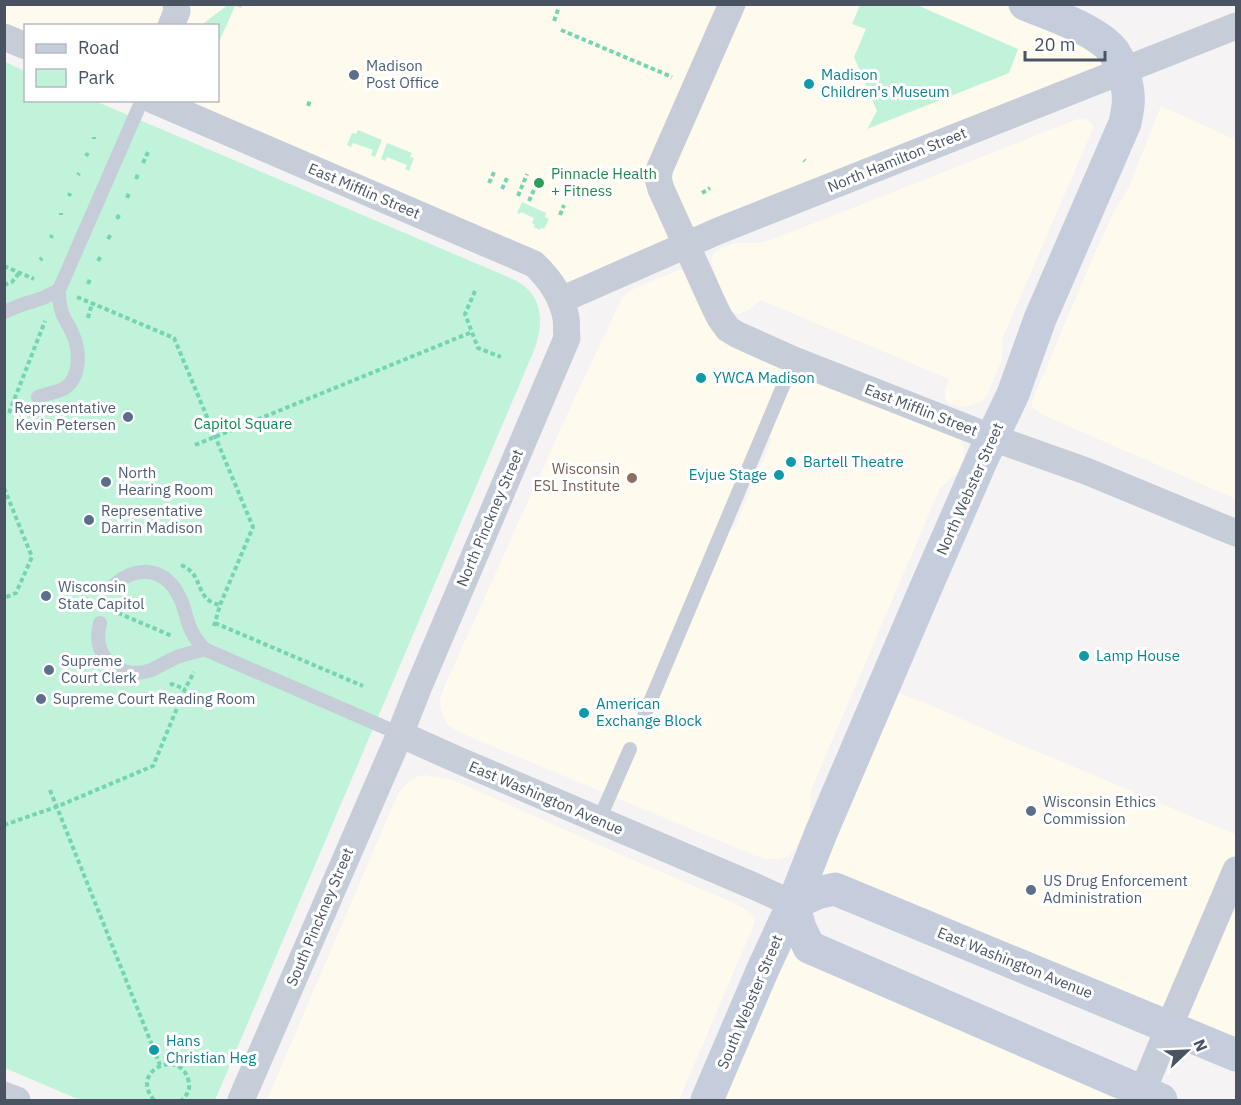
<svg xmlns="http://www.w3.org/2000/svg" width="1241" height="1105" viewBox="0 0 1241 1105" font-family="'IBM Plex Sans',sans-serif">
  <rect width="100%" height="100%" fill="#f5f3f3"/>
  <path fill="#fefbee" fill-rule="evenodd" d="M 5,4 L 176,4 L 177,11 L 190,4 L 1025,4 L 1123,70 L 561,300 L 553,285 L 153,101 L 218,100 L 218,26 L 26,26 L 25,46 L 5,37 Z
    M 1161,106 L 1236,140 L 1236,499 L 1043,415 L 1032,407 L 1032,402 L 1035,394 L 1094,255 L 1114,211 L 1128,189 Z
    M 1078,119 L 1085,119 L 1089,121 L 1093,126 L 1092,131 L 1003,337 L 1002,359 L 987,396 L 979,403 L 964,407 L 954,405 L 949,403 L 945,398 L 945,391 L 949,379 L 761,300 L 748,310 L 739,314 L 735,313 L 729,308 L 721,292 L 711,260 L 714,253 L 724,247 L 734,243 L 759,243 L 771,240 Z
    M 680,270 L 684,271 L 697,298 L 960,438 L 964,448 L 964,459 L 959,471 L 940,488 L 813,785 L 811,793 L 810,814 L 797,846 L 788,856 L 779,859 L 767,859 L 756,856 L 468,736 L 454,729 L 448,725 L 443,717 L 440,703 L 441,695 L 446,683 L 571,406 L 622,298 L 627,293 L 633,289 ZM 757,433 L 772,439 L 733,531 L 720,526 Z
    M 883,687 L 923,702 L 1012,741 L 1236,835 L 1236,1055 L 817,893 L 800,928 L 1139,1100 L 707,1100 Z
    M 425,775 L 449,779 L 467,786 L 610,850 L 736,904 L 752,914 L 754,921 L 752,929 L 679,1100 L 267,1100 L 392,807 L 400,791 L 408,782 L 416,777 Z"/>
  <path fill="#c0f3da" d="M 229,4 L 243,5 L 241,8 L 235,6 L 219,42 L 218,41 L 218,26 L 203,25 L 204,23 Z
    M 860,5 L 917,5 L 1018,49 L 1009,73 L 867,129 L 877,111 L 854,57 L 866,29 L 852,24 Z
    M 5,62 L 25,71 L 26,100 L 95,101 L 515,280 C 543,295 544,321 535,348 L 215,1100 L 80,1100 L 5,1068 Z
    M 358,130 L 382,140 L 375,157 L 371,155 L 373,150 L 353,143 L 351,147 L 347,145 L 352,133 L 356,134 Z
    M 387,143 L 412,153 L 410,157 L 414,158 L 409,171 L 405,169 L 407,165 L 387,157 L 385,161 L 381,159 Z
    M 522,202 L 546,213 L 545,217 L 549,219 L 544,229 L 541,228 L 540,230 L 533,227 L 535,225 L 532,223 L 534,218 L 521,212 L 520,214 L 517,213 Z"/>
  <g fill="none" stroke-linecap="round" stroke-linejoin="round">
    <path stroke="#75d4b1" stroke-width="4" stroke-dasharray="4.5 3" stroke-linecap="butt" d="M 554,21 L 559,7
      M 561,30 L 672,77
      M 308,106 L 310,100
      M 94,139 L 94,137
      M 86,156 L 88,153
      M 804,160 L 805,161
      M 143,163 L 148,152
      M 78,175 L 79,173
      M 136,179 L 138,174
      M 489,183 L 495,170
      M 502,189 L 508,176
      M 702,193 L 710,188
      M 69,196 L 70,193
      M 518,196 L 527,174
      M 127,198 L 129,193
      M 529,201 L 536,185
      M 61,215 L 61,213
      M 560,215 L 564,205
      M 117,219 L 120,213
      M 51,238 L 52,235
      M 108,239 L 111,234
      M 40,260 L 42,258
      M 98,261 L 101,256
      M 4,266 L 34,279
      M 88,284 L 90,279
      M 4,285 L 12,282 L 19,273
      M 475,291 L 465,314 L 478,348 L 501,357
      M 77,297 L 174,338 L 253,527 L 220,605 L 214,626
      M 88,318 L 92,303
      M 9,413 L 45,321
      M 195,445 L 472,332
      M 4,488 L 32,557 L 16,593 L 4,598
      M 181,565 C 200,573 196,587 207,599 C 210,602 216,604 220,605
      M 87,599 L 97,604
      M 118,613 L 172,636
      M 215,623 L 363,686
      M 170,685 L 172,684 L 185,689
      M 50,790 L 160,1065
      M 4,825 L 56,807 L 153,766 L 185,689 L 194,672
      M 154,1100 C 129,1071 179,1048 188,1079 C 191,1088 188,1094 182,1100"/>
    <path stroke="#c6cdd8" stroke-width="14" d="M 4,312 L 21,305 L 43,298 L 59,290
      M 38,397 C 46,394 57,392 65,388 C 81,377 80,350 73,335 C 70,326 63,319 61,309 C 59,303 59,296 59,290 L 142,100
      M 114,585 C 138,564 166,568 180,598 C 185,608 186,619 191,630 C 194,637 199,643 204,649 L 400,734
      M 100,623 C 97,636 97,646 105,658 C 115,672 136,676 151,670 C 160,666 168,661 177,657 C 185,654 195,652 204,649
      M 642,721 L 794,360
      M 599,820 L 630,749"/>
    <path stroke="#c6cdd8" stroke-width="27" d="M 732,4 L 660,168 L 658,178 L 661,189 L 714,306 L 720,318 L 728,329 L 738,335 L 794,360 L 993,438 L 1086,471 L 1236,533
      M 171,26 L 177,11 L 176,4
      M 4,37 L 26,46
      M 153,100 L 534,264 C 550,279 562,296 566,318 C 567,324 566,331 567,338 L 419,686 L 400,734 L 241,1100
      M 561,300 L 718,231 L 1236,26
      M 400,734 L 458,760 L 756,887 L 793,904
      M 4,1095 L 17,1100
      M 1139,1100 L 1169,1027 L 1236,870"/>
    <path stroke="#c5cddc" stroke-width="33" d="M 793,904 L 817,893 L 835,889 L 1236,1055
      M 793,904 L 800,928 L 809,947 L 1161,1100
      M 707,1100 L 763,969 L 793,904 L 821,833 L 927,585 L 982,459 L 1013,394 L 1040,319 L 1125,123 C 1129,104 1130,96 1125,78 C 1123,69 1119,60 1114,52 C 1098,30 1051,15 1025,4"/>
  </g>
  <g fill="#5c6f8a" stroke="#fff" stroke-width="2">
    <circle cx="354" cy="75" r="6"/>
    <circle cx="128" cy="417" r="6"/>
    <circle cx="106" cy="482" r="6"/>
    <circle cx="89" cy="520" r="6"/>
    <circle cx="46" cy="596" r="6"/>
    <circle cx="49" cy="670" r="6"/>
    <circle cx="41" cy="699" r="6"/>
    <circle cx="1031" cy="811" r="6"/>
    <circle cx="1031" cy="890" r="6"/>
  </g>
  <g fill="#0f9aa8" stroke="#fff" stroke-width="2">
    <circle cx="809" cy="84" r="6"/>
    <circle cx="701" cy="378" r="6"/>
    <circle cx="791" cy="462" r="6"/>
    <circle cx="779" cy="475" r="6"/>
    <circle cx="1084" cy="656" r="6"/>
    <circle cx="584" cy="713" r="6"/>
    <circle cx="154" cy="1050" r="6"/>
  </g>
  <circle fill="#2e9e5b" stroke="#fff" stroke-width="2" cx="539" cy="183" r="6"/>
  <circle fill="#8d6e63" stroke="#fff" stroke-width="2" cx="632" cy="478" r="6"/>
  <g text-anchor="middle" stroke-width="6" stroke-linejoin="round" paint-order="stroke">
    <g font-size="15" fill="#4e5e75" stroke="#fff" text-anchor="start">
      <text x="366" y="71">Madison<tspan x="366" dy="17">Post Office</tspan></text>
      <text x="116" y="413" text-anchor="end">Representative<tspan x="116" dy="17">Kevin Petersen</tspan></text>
      <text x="118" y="478">North<tspan x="118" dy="17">Hearing Room</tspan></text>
      <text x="101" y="516">Representative<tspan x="101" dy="17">Darrin Madison</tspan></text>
      <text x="58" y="592">Wisconsin<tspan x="58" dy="17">State Capitol</tspan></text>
      <text x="61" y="666">Supreme<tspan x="61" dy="17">Court Clerk</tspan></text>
      <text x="53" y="704">Supreme Court Reading Room</text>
      <text x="1043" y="807">Wisconsin Ethics<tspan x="1043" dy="17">Commission</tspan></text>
      <text x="1043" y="886">US Drug Enforcement<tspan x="1043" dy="17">Administration</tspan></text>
    </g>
    <g font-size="15" fill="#0d838f" stroke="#fff" text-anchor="start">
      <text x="821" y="80">Madison<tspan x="821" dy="17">Children's Museum</tspan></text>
      <text x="713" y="383">YWCA Madison</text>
      <text x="803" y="467">Bartell Theatre</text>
      <text x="767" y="480" text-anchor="end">Evjue Stage</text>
      <text x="1096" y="661">Lamp House</text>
      <text x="596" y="709">American<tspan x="596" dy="17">Exchange Block</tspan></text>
      <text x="166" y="1046">Hans<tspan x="166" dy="17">Christian Heg</tspan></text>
    </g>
    <g font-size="15" fill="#495362" stroke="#fff">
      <text transform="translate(897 160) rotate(-22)" y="5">North Hamilton Street</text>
      <text transform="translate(364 191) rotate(23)" y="5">East Mifflin Street</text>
      <text transform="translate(921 410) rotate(21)" y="5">East Mifflin Street</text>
      <text transform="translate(970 489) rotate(-66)" y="5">North Webster Street</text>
      <text transform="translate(490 518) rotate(-67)" y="5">North Pinckney Street</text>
      <text transform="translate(546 798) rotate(23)" y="5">East Washington Avenue</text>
      <text transform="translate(320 917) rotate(-67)" y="5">South Pinckney Street</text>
      <text transform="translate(1015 963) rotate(22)" y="5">East Washington Avenue</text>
      <text transform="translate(750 1002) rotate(-67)" y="5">South Webster Street</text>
    </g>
    <g font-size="15" fill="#27864d" stroke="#fff" text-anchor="start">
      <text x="551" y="179">Pinnacle Health<tspan x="551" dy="17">+ Fitness</tspan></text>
    </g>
    <g font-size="15" fill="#118559" stroke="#fff">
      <text x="243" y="429">Capitol Square</text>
    </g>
    <g font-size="15" fill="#785e54" stroke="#fff" text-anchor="end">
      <text x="620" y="474">Wisconsin<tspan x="620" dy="17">ESL Institute</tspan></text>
    </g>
  </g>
  <rect width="1241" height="1105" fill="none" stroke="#495362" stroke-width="12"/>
  <rect x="24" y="24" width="195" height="78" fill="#ffffff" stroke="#b6bac0" stroke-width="1.5"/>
  <rect x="36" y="44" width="30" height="9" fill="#c5cddc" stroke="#b6bac0" stroke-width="1.5"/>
  <text x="78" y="54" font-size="18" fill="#495362">Road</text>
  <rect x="36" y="69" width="30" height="18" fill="#c0f3da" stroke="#b6bac0" stroke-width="1.5"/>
  <text x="78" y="84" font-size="18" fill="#495362">Park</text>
  <g transform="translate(1187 1051) rotate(67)" stroke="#ffffff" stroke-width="4.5" paint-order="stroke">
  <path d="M0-4.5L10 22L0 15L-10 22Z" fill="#495362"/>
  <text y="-9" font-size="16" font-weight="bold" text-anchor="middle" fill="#495362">N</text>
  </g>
  <path d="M1025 51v9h80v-9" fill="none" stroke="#495362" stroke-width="3"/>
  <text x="1034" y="51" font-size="18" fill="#495362" stroke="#ffffff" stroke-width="4.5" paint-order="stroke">20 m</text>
</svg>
